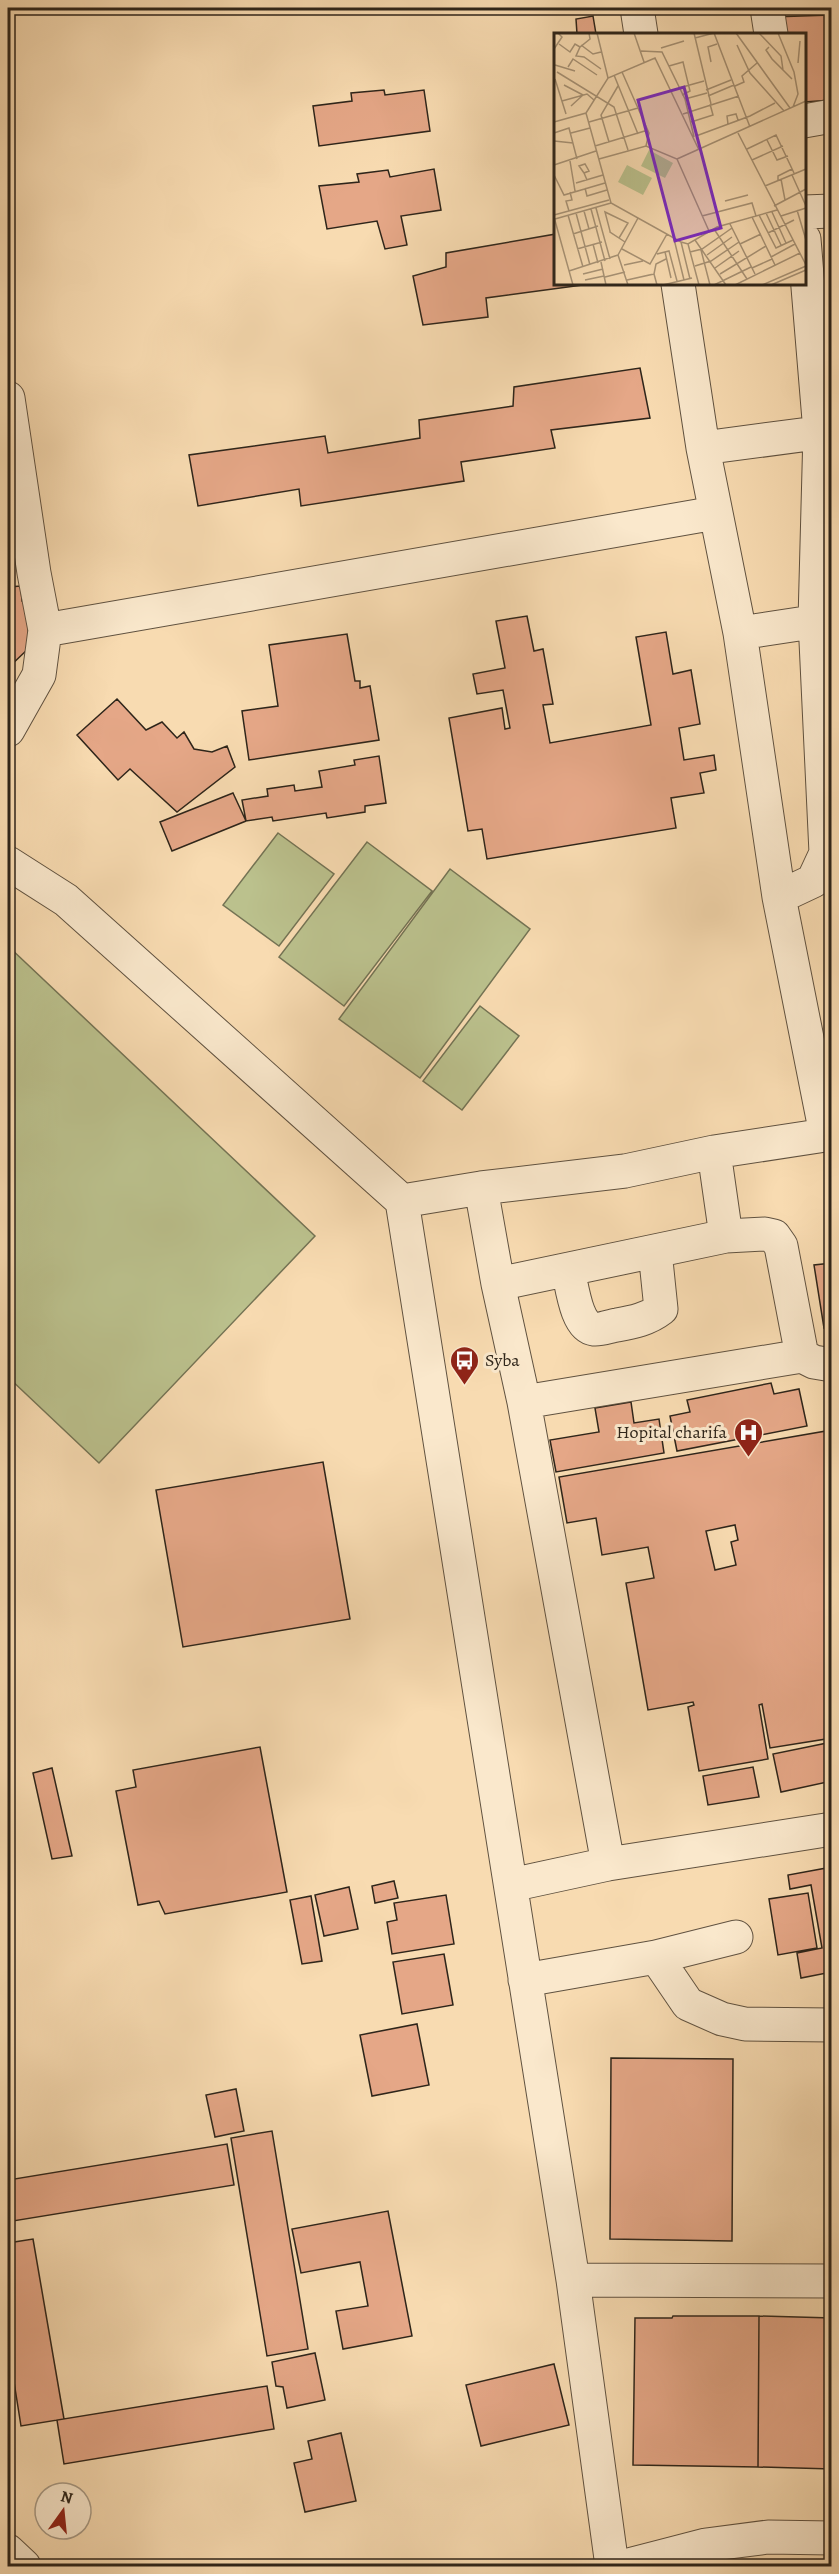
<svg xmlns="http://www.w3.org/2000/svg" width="839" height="2574" viewBox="0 0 839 2574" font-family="Alegreya,serif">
  <rect width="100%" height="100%" fill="#f8dbb1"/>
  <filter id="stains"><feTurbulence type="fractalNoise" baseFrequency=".00333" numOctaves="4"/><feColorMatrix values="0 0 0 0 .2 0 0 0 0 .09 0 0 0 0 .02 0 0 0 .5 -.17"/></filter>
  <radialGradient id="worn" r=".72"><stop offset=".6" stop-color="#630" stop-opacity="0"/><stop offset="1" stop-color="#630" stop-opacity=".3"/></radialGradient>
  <path fill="#bbc18d" stroke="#747354" stroke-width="1.5" d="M 278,833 L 334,874 L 279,946 L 223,905 Z
    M 367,842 L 432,891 L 344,1006 L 279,957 Z
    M 450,869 L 530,929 L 420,1078 L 339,1019 Z
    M 8,946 L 315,1236 L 99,1463 L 8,1377 Z
    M 480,1006 L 519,1036 L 462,1110 L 423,1081 Z"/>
  <path fill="#e5a787" stroke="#2e251a" stroke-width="1.5" fill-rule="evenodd" d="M 832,15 L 832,100 L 804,102 L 804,34 L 775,34 L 771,17 Z
    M 593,16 L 596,34 L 577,34 L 576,19 Z
    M 384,90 L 385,95 L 424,90 L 430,131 L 319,146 L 313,106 L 352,101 L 351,93 Z
    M 434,169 L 441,210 L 401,216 L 407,245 L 385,249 L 377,221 L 327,229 L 319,186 L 359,182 L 357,174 L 388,170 L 390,177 Z
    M 556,234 L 556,284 L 590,284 L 486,298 L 488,317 L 423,325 L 413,276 L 446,267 L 446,253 Z
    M 640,368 L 650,418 L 551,430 L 555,448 L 461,462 L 464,481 L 301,506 L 299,489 L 198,506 L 189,455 L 325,436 L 328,453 L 420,438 L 419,420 L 513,406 L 514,387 Z
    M 21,586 L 22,601 L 27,601 L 29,648 L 8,668 L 8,587 Z
    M 527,616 L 534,651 L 543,649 L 553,704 L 543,705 L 550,743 L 651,725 L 636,637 L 666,632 L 673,674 L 691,670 L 700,724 L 679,728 L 684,760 L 714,755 L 716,770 L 700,773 L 704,793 L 671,798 L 676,828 L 487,859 L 482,829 L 468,831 L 449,718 L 502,708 L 505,729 L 510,728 L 503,690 L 477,694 L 473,674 L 505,668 L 496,621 Z
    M 347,634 L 355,681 L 360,681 L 360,688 L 370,686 L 379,740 L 249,760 L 242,711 L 278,706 L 269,645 Z
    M 117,699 L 146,730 L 162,722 L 177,738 L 184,732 L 194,749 L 212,752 L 227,746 L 235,767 L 177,812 L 130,769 L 118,780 L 77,735 Z
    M 379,756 L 386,803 L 365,806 L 365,812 L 327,818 L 326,813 L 273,821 L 272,817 L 246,821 L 242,800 L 268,796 L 267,789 L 294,785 L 295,791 L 322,787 L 319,771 L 355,765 L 354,760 Z
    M 233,793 L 246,821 L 172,851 L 160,822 Z
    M 832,1263 L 832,1326 L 824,1328 L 814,1265 Z
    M 771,1383 L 774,1394 L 799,1389 L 807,1426 L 677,1451 L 670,1416 L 690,1412 L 687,1400 Z
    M 631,1402 L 634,1423 L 659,1419 L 664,1453 L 556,1472 L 550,1440 L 599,1432 L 595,1408 Z
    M 832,1430 L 832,1738 L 770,1748 L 762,1704 L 759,1705 L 768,1759 L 699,1771 L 688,1707 L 694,1705 L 693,1702 L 648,1710 L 626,1583 L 654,1578 L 648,1547 L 602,1555 L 596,1518 L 567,1523 L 559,1477 ZM 735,1525 L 738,1540 L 731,1542 L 736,1565 L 715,1570 L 706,1531 Z
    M 323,1462 L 350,1619 L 183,1647 L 156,1490 Z
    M 832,1742 L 832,1781 L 781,1792 L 773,1754 Z
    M 260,1747 L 287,1892 L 165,1914 L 159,1901 L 138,1905 L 116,1791 L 136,1787 L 133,1770 Z
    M 753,1767 L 759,1797 L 708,1805 L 703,1776 Z
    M 52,1768 L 72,1856 L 52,1859 L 33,1773 Z
    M 832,1867 L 832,1972 L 801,1978 L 797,1953 L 822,1948 L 811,1885 L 790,1889 L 788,1875 Z
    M 394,1881 L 398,1898 L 375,1903 L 372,1886 Z
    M 349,1887 L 358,1929 L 324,1936 L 315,1895 Z
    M 808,1893 L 817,1948 L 778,1955 L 769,1899 Z
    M 446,1895 L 454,1944 L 392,1954 L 387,1922 L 397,1920 L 394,1903 Z
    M 311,1896 L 322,1961 L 302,1964 L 290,1900 Z
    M 444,1954 L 453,2005 L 402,2014 L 393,1962 Z
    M 417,2024 L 429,2085 L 372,2096 L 360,2035 Z
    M 611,2058 L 733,2059 L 732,2241 L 610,2239 Z
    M 828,2061 L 832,2061 L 832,2235 L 826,2235 Z
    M 236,2089 L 244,2131 L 215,2137 L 206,2095 Z
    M 272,2131 L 308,2349 L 267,2356 L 231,2138 Z
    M 227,2144 L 234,2185 L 13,2221 L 8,2180 Z
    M 388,2211 L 412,2336 L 343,2349 L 336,2311 L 368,2306 L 360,2262 L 301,2273 L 292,2229 Z
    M 33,2239 L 64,2419 L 21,2426 L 8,2344 L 8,2243 Z
    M 673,2316 L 759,2316 L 758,2467 L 633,2465 L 635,2318 L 672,2318 Z
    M 759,2316 L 832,2318 L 832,2469 L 758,2467 Z
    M 315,2353 L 325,2400 L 287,2408 L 283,2387 L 276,2386 L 272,2362 Z
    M 554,2364 L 569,2425 L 481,2446 L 466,2385 Z
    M 267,2386 L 274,2429 L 64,2464 L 57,2420 Z
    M 341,2433 L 356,2501 L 305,2512 L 294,2463 L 312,2459 L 308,2441 Z"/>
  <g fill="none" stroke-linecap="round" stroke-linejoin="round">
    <defs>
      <path id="minor" d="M 637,8 L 641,34
        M 767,8 L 771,34
        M 804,121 L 832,116
        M 804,212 L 832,211
        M 678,284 L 703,448 L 740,633 L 779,897 L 826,1134
        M 8,398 L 34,573 L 45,630 L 39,675 L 8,730
        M 703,448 L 832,431
        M 45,630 L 715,513
        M 740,633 L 832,619
        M 8,863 L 66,900 L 402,1201 L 573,2280 L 612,2566
        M 779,897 L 813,881 L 826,853 L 815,620 L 820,432 L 804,239
        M 481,1188 L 498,1284
        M 402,1201 L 481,1188 L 625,1171 L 714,1152 L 832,1134
        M 726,1236 L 765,1234 L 774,1236 L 781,1246 L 802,1356 L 814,1362 L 832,1365
        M 568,1270 C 572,1285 576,1327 594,1329 C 600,1330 610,1326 617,1325 C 634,1322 648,1319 661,1309 L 655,1251
        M 524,1402 L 802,1356
        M 608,1864 L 524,1402 L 498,1284 L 726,1236 L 714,1152
        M 511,1885 L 608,1864 L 832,1829
        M 656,1957 L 736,1937
        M 525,1980 L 656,1957 L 688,2004 L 722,2019 L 745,2024 L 832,2025
        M 573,2280 L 832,2281
        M 8,2551 L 24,2566
        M 625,2566 L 706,2545 L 768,2537 L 832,2538"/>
    </defs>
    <use href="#minor" stroke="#605240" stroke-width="35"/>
    <use href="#minor" stroke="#fae8cc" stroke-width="33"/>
  </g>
  <defs>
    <symbol id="bus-pin" viewBox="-11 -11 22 30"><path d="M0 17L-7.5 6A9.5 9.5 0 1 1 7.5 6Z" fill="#8f2418" stroke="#fae8cc"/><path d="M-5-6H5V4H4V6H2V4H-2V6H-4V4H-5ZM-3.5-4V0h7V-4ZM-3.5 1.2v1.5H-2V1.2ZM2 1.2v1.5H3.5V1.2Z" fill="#fff"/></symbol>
    <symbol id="hospital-pin" viewBox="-11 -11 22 30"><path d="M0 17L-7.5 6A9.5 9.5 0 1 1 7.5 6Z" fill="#8f2418" stroke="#fae8cc"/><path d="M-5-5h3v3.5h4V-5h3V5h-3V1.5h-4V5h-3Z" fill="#fff"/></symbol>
  </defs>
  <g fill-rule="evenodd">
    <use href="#bus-pin" x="448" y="1344" width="33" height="45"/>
    <use href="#hospital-pin" x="732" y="1416" width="33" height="45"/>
  </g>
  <g text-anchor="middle" stroke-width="6" stroke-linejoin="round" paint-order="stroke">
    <g font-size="18" fill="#2e251a" stroke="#fae8cc" text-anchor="start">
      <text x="485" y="1366">Syba</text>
      <text x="727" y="1438" text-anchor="end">Hopital charifa</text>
    </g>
  </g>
  <g transform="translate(554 33)">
    <rect width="252" height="252" fill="#f8dbb1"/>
    <path d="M 95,117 L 119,130 L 111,145 L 87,133 ZM 73,132 L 98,145 L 89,162 L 64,149 Z" fill="#bbc18d"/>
    <path fill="none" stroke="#a79275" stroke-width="1.5" d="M 43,0 L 54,45M 80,0 L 90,29M 140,0 L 157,71M 182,0 L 236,75M 205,0 L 227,23 L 229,37M 224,0 L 240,39 L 244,61 L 239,74M 141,5 L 160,0 L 196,94M 5,11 L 16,19 L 21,11 L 26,14 L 36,6 L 35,0M 27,12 L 39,21 L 47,19M 183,12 L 196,40 L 230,78M 26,14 L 22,23 L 30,24 L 47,36M 215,14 L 212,17 L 218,26 L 238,46M 107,15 L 130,8M 0,16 L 8,4 L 4,0M 87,18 L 108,19 L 131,66 L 140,104M 157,29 L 154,14 L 163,11M 244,30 L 246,8M 1,32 L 21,38M 115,33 L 129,29 L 136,58 L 128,62M 14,34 L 19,26 L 43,42M 3,39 L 60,74 L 74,117M 68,39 L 95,100 L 92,113M 60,42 L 84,101M 1,46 L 12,81M 10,52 L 29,62 L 17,73M 181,53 L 190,49 L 188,43 L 203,30M 125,55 L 150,48M 152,57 L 177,47M 154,63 L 180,52M 131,66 L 153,60M 8,68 L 33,61 L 40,67M 32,80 L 57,170 L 127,209 L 134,211 L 163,194 L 223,177M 129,81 L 185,63M 0,89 L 32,80 L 54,45 L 101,25 L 145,117M 35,89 L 84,75M 137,89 L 159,82 L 156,71M 174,91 L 173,83 L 182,81 L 184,87M 0,100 L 15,95 L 23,126M 17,100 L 36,95M 184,100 L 252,232M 142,103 L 196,83 L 221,70M 213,107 L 223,127 L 234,123M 0,108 L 19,110M 55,109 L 47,82 L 64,53M 41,113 L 94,97M 193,116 L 222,102 L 240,140M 45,126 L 92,113 L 123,126 L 155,198M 123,126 L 252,68M 198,127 L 229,113M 16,128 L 21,158M 0,132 L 42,118M 30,140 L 25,133 L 31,131 L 35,138 L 30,140 L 33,147M 0,142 L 10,162 L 51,150M 238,142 L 252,173M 227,146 L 231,167M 224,147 L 224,143 L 238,136M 22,150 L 49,142M 211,153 L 252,136M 31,155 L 33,163 L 53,157M 171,168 L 194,162M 220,173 L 252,156M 42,175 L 56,226M 37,176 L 51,228M 243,177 L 252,207M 15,178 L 12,168 L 18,167 L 16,159M 30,178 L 35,196M 218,179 L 232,210M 22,180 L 36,232M 212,180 L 227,212M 0,182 L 55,167M 14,182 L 29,234M 205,182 L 222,215 L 239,207M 148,183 L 198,170 L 202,183M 227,183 L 252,175M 0,184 L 19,252M 198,184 L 221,232M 1,186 L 57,170M 176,191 L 201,241M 160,196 L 193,246M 214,200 L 240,187M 19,201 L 44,193M 65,205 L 74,190 L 51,179 L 56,198 L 56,199 L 71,209M 120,206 L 130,247M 141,207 L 172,252M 127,209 L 136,246M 39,211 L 44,230M 134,211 L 145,252M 186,211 L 207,201M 23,216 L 48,209M 68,216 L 96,231 L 113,201M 147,217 L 156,252M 111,219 L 117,245M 136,219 L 148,216 L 178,195M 103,221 L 115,218 L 123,248M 64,222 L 84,185M 64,222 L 74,252M 153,222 L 178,204M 217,224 L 241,211M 47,229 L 52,252M 70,232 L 89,228M 141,233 L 157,228 L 185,209M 161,235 L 185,218M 198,235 L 218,226M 15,238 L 64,222M 29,241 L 49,236M 100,241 L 102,231 L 112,226M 166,241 L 212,213M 51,244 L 71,239M 31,247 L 50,243M 73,247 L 100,241 L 103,252M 109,252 L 138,245M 160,252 L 197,234M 181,252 L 246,220M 208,252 L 252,233M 217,252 L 252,237"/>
    <path fill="#7b2cbf" fill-opacity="0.15" stroke="#7b2cbf" stroke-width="3" d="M 130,54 L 167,195 L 121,208 L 84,67 Z"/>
    <rect width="252" height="252" fill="none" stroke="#2e251a" stroke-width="3"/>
  </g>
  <rect width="839" height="2574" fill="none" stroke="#f8dbb1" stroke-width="30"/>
  <rect x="9" y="9" width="821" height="2556" fill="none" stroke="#2e251a" stroke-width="3"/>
  <rect x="15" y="15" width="809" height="2544" fill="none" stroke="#2e251a" stroke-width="1.5"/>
  <g transform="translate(63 2511) rotate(15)"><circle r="28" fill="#fae8cc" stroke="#a89a85" stroke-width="1.5"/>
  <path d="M0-4.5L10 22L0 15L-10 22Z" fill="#8f2418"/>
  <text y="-9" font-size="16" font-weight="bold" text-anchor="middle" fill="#2e251a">N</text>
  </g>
  <rect width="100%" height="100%" filter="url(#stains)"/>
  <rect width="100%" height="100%" fill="url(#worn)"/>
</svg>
